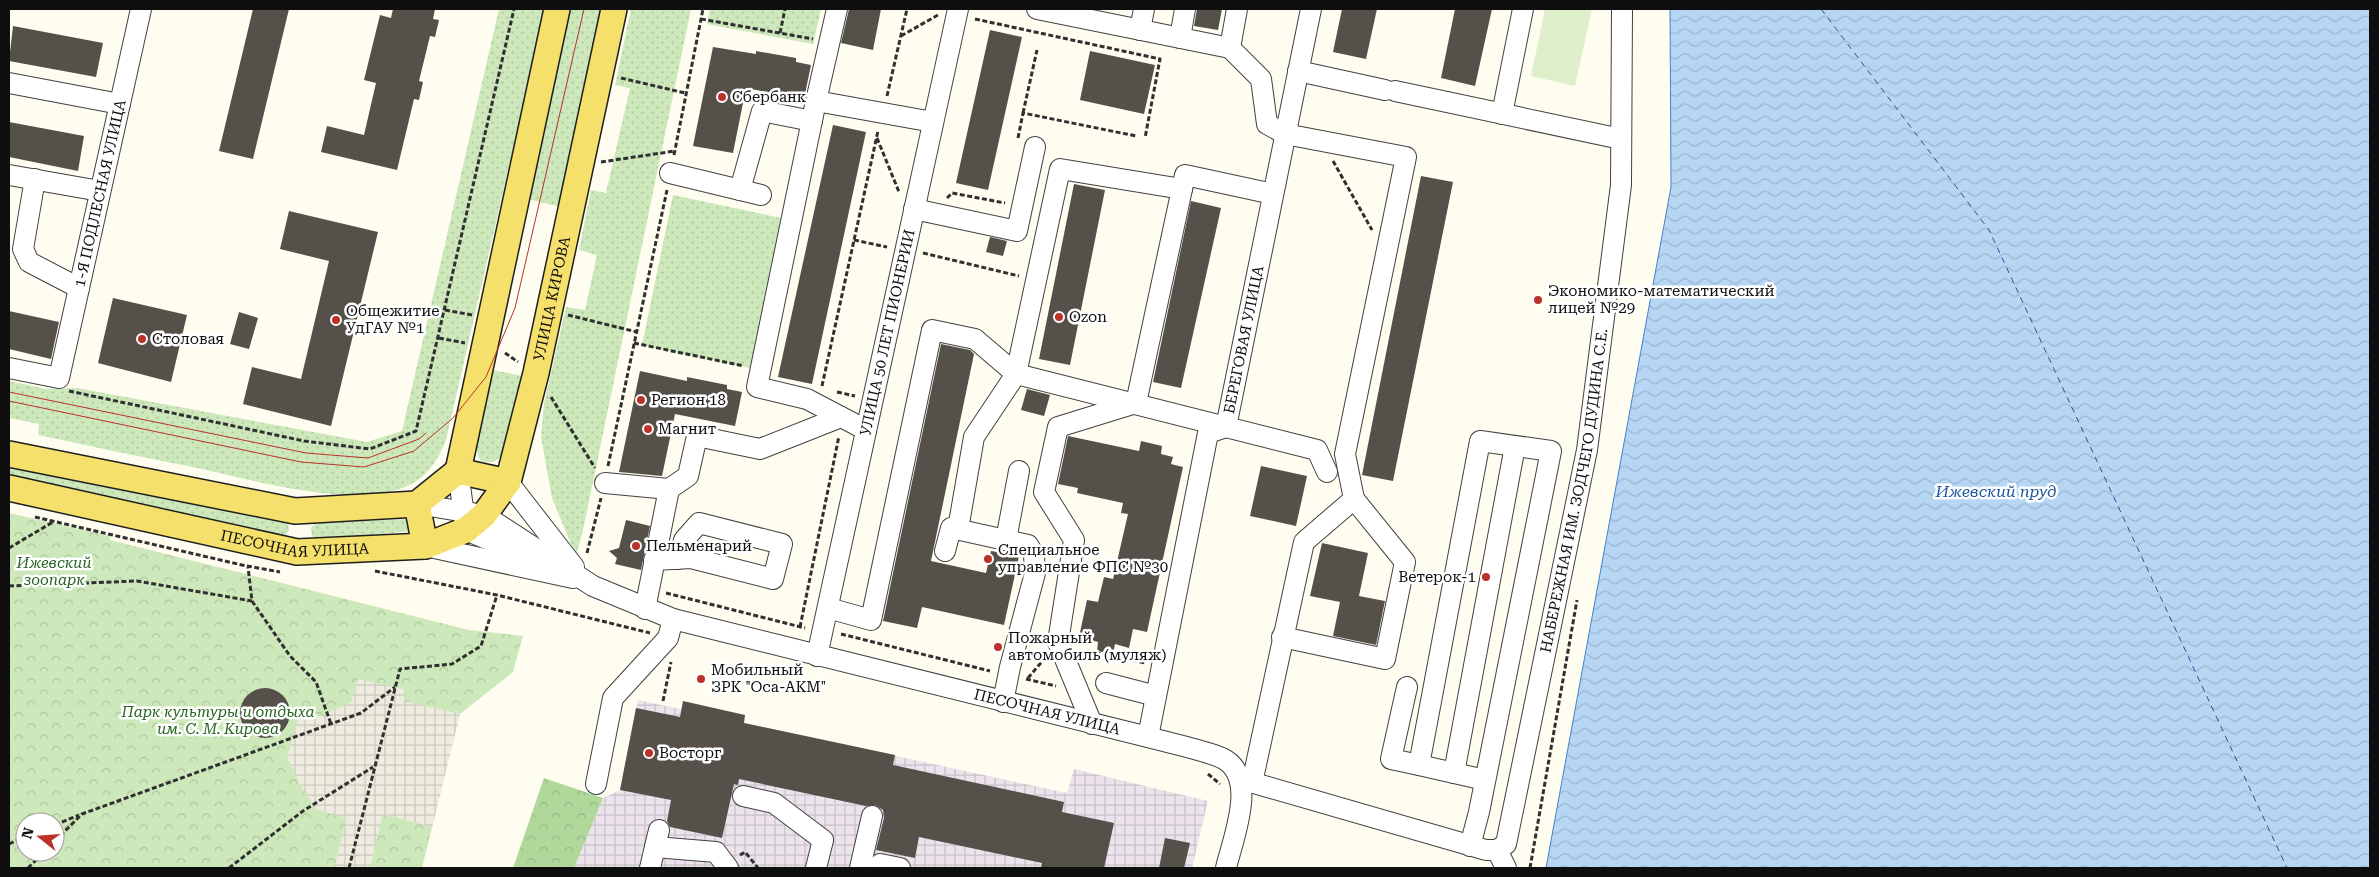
<svg xmlns="http://www.w3.org/2000/svg" width="2379" height="877" viewBox="0 0 2379 877" font-family="'Roboto Serif',serif">
  <defs>
    <pattern id="industrial-grid" width="8" height="8" patternUnits="userSpaceOnUse" patternTransform="scale(1.25)"><rect width="8" height="8" fill="#ece3ec"/><path d="M0 4h8M4 0v8" fill="none" stroke="#c9c2c9"/></pattern>
    <pattern id="grass-dots" width="8" height="8" patternUnits="userSpaceOnUse" patternTransform="scale(1.25)"><rect width="8" height="8" fill="#cde8ba"/><path d="M2 2h.1M6 6h.1" fill="none" stroke="#afc69f" stroke-width="1.8" stroke-linecap="round"/></pattern>
    <pattern id="forest-crowns" width="20" height="18" patternUnits="userSpaceOnUse" patternTransform="scale(1.25)"><rect width="20" height="18" fill="#afd89a"/><path d="M2 6a3 3 0 1 1 6 0M12 15a3 3 0 1 1 6 0" fill="none" stroke="#95b884"/></pattern>
    <pattern id="park-crowns" width="20" height="18" patternUnits="userSpaceOnUse" patternTransform="scale(1.25)"><rect width="20" height="18" fill="#cde8ba"/><path d="M2 6a3 3 0 1 1 6 0M12 15a3 3 0 1 1 6 0" fill="none" stroke="#afc69f"/></pattern>
    <pattern id="plaza-grid" width="8" height="8" patternUnits="userSpaceOnUse" patternTransform="scale(1.25)"><rect width="8" height="8" fill="#eeecdf"/><path d="M0 4h8M4 0v8" fill="none" stroke="#cbc9be"/></pattern>
    <pattern id="water-waves" width="16" height="10" patternUnits="userSpaceOnUse" patternTransform="scale(1.25)"><rect width="16" height="10" fill="#b6d6f4"/><path d="M0 5q4-4 8 0t8 0" fill="none" stroke="#9bb6d0"/></pattern>
  </defs>
  <rect width="100%" height="100%" fill="#fefdf0"/>
  <path fill="url(#industrial-grid)" d="M 638,700 L 1067,793 L 1074,769 L 1208,801 L 1192,868 L 574,868 L 603,798 L 620,790 Z"/>
  <path fill="url(#grass-dots)" d="M 499,9 L 545,9 L 446,440 C 438,460 427,478 405,487 C 354,509 256,481 202,469 C 148,458 93,447 38,435 L 39,424 L 9,418 L 9,381 L 46,389 L 77,388 L 367,442 L 402,431 Z
    M 564,9 L 605,9 L 561,207 L 523,198 Z
    M 631,9 L 691,9 L 583,530 L 576,556 L 552,498 L 541,437 L 544,404 L 566,307 L 585,310 L 597,255 L 579,250 L 591,190 L 606,193 L 630,88 L 615,85 Z
    M 710,9 L 821,9 L 813,44 L 707,24 Z
    M 673,195 L 786,219 L 755,369 L 642,345 Z
    M 493,370 L 522,376 L 504,450 C 499,461 493,464 481,461 C 467,440 486,394 493,370 Z
    M 9,461 L 288,522 L 289,530 L 284,537 L 9,480 Z
    M 407,519 L 412,520 L 410,531 L 317,540 L 312,536 L 311,528 L 315,523 Z"/>
  <path fill="url(#forest-crowns)" d="M 544,778 L 603,798 L 574,868 L 513,868 Z"/>
  <path fill="url(#park-crowns)" fill-rule="evenodd" d="M 9,513 L 110,536 L 110,540 L 469,630 L 523,636 L 513,672 L 460,714 L 422,868 L 9,868 ZM 25,822 L 55,822 L 55,852 L 25,852 Z"/>
  <path fill="#dfefcc" d="M 1545,9 L 1592,9 L 1575,86 L 1531,76 Z"/>
  <path fill="url(#plaza-grid)" d="M 358,679 L 406,690 L 404,701 L 460,714 L 432,827 L 383,814 L 370,868 L 334,868 L 347,818 L 317,810 L 301,786 L 287,757 L 299,715 L 322,716 L 351,702 Z"/>
  <path fill="url(#water-waves)" stroke="#3f84c9" d="M 1670,9 L 2370,9 L 2370,868 L 1546,868 L 1671,187 Z"/>
  <g fill="none" stroke-linecap="round" stroke-linejoin="round">
    <path stroke="#1b569c" stroke-width="1" stroke-dasharray="6 5" stroke-linecap="butt" d="M 1821,9 L 1989,230 L 2287,868"/>
  </g>
  <path fill="#56504b" d="M 253,9 L 289,9 L 253,159 L 219,151 Z
    M 393,9 L 435,9 L 433,19 L 439,20 L 435,37 L 430,36 L 419,81 L 423,82 L 419,100 L 414,99 L 397,170 L 321,152 L 327,126 L 364,135 L 376,83 L 364,80 L 380,15 L 391,18 Z
    M 849,9 L 881,9 L 873,50 L 841,43 Z
    M 1197,9 L 1222,9 L 1218,30 L 1194,26 Z
    M 1342,9 L 1377,9 L 1366,59 L 1333,52 Z
    M 1455,9 L 1492,9 L 1475,86 L 1441,78 Z
    M 13,26 L 103,43 L 96,77 L 9,61 Z
    M 990,30 L 1022,37 L 988,190 L 956,183 Z
    M 713,47 L 756,54 L 756,51 L 796,58 L 796,62 L 811,65 L 804,99 L 746,88 L 733,153 L 693,146 Z
    M 1090,51 L 1155,65 L 1144,114 L 1080,100 Z
    M 9,122 L 84,136 L 78,171 L 9,157 Z
    M 833,125 L 866,132 L 812,384 L 778,377 Z
    M 1421,176 L 1453,182 L 1393,481 L 1362,475 Z
    M 1074,184 L 1105,190 L 1070,365 L 1039,359 Z
    M 1191,201 L 1221,208 L 1181,388 L 1153,382 Z
    M 289,211 L 378,232 L 331,426 L 243,404 L 252,367 L 301,379 L 329,261 L 280,249 Z
    M 990,237 L 1007,241 L 1003,256 L 986,252 Z
    M 113,298 L 187,315 L 171,382 L 98,363 Z
    M 9,311 L 59,322 L 51,359 L 9,349 Z
    M 239,312 L 258,318 L 249,349 L 230,344 Z
    M 941,344 L 970,350 L 974,354 L 931,561 L 986,573 L 991,551 L 1019,556 L 1004,625 L 922,607 L 917,628 L 883,621 Z
    M 640,371 L 687,381 L 687,377 L 727,385 L 727,389 L 742,392 L 735,426 L 675,414 L 662,476 L 619,472 Z
    M 1027,389 L 1050,395 L 1044,416 L 1021,410 Z
    M 1068,436 L 1139,451 L 1141,441 L 1162,446 L 1161,454 L 1173,457 L 1171,464 L 1183,467 L 1147,632 L 1133,629 L 1129,648 L 1115,644 L 1113,654 L 1097,651 L 1098,642 L 1079,637 L 1087,600 L 1098,602 L 1104,577 L 1113,579 L 1128,514 L 1121,513 L 1123,503 L 1077,493 L 1078,488 L 1058,484 Z
    M 1261,466 L 1307,476 L 1296,526 L 1250,516 Z
    M 626,520 L 650,526 L 641,570 L 615,564 L 617,558 L 609,551 L 619,548 Z
    M 1322,543 L 1368,553 L 1359,596 L 1385,601 L 1376,645 L 1333,636 L 1340,602 L 1310,596 Z
    M240 713a25 25 0 1 1 50 0a25 25 0 1 1-50 0Z
    M 683,701 L 745,715 L 744,723 L 895,755 L 893,765 L 1064,802 L 1062,812 L 1114,823 L 1104,868 L 1041,868 L 1042,863 L 919,837 L 915,858 L 876,850 L 884,818 L 883,810 L 875,805 L 866,806 L 739,779 L 738,785 L 734,784 L 722,838 L 670,827 L 667,821 L 671,800 L 620,790 L 636,708 L 680,717 Z
    M 1165,838 L 1190,843 L 1184,868 L 1159,868 Z"/>
  <g fill="none" stroke-linecap="round" stroke-linejoin="round">
    <defs>
      <g id="minor">
        <path d="M 837,9 L 816,101 L 933,122"/>
        <path d="M 1037,9 L 1230,48 L 1261,79 L 1267,124 L 1285,134 L 1406,157 L 1345,454 L 1354,499 L 1304,542 L 1252,783"/>
        <path d="M 1140,30 L 1144,9"/>
        <path d="M 1180,38 L 1185,9"/>
        <path d="M 1230,48 L 1237,9"/>
        <path d="M 1298,71 L 1385,90"/>
        <path d="M 9,83 L 120,104"/>
        <path d="M 1395,91 L 1621,139"/>
        <path d="M 816,101 L 757,387 L 807,399 L 866,430"/>
        <path d="M 1502,114 L 1523,9"/>
        <path d="M 670,173 L 761,195"/>
        <path d="M 9,175 L 100,191"/>
        <path d="M 35,179 L 23,249 L 29,262 L 79,288"/>
        <path d="M 740,190 L 762,111 L 812,121"/>
        <path d="M 914,209 L 1017,231 L 1035,147"/>
        <path id="s1" d="M 9,368 L 59,378 L 141,9"/>
        <path d="M 458,471 L 466,530 L 536,560"/>
        <path d="M 508,482 L 574,567"/>
        <path d="M 605,483 L 669,489 L 688,476 L 697,436 L 760,449 L 841,417"/>
        <path id="s2" d="M 417,504 L 484,515 L 593,586 L 673,619 L 1148,737 C 1169,743 1204,750 1222,758 C 1259,776 1233,838 1226,868"/>
        <path d="M 958,529 L 974,437 L 1016,374 L 1060,169 L 1182,189"/>
        <path d="M 1006,540 L 1019,471"/>
        <path d="M 425,546 L 573,578"/>
        <path d="M 945,551 L 951,528 L 1028,545 L 1034,555 L 1035,573 L 1010,667 L 1003,702"/>
        <path d="M 654,560 L 691,558 L 773,579 L 782,544 L 699,523 L 684,540 L 679,559"/>
        <path d="M 828,608 L 871,620 L 932,330 L 975,339 L 1016,374 L 1317,450 L 1327,472"/>
        <path d="M 645,609 L 669,489"/>
        <path d="M 1282,637 L 1385,659 L 1405,562 L 1354,499"/>
        <path id="s3" d="M 817,656 L 958,9"/>
        <path d="M 1106,683 L 1156,696"/>
        <path d="M 1407,687 L 1391,759 L 1419,765"/>
        <path d="M 1092,724 L 1058,642 L 1074,540 L 1044,492 L 1058,427 L 1136,403 L 1185,175 L 1273,194"/>
        <path id="s4" d="M 1148,737 L 1208,433 L 1226,427 L 1311,9"/>
        <path d="M 1454,773 L 1515,446"/>
        <path id="s5" d="M 1240,779 L 1486,850 L 1497,850 L 1506,844 L 1587,450 L 1621,185 L 1622,9"/>
        <path d="M 596,784 L 613,698 L 668,638 L 673,619"/>
        <path d="M 743,796 L 774,803 L 823,840 L 816,868"/>
        <path d="M 1470,846 L 1479,812 L 1551,451 L 1480,441 L 1419,765 L 1485,780"/>
        <path d="M 655,847 L 716,852 L 728,868"/>
        <path d="M 1497,850 L 1506,868"/>
        <path d="M 880,864 L 900,868"/>
        <path d="M 650,868 L 659,830"/>
        <path d="M 860,868 L 872,816"/>
      </g>
      <g id="major">
        <path d="M 9,454 L 295,511 L 417,504"/>
        <path d="M 458,471 L 557,9"/>
        <path d="M 458,471 L 508,482"/>
        <path id="s6" d="M 9,488 L 297,552 L 425,546 L 466,530 L 484,515 L 508,482 L 536,373 L 614,9"/>
        <path d="M 417,504 L 458,471"/>
        <path d="M 417,504 L 425,546"/>
      </g>
    </defs>
    <use href="#minor" stroke="#414141" stroke-width="22"/>
    <use href="#major" stroke="#1f1f1f" stroke-width="28"/>
    <path stroke="#303030" stroke-width="3" stroke-dasharray="5 2.5" stroke-linecap="butt" d="M 701,19 L 813,39
      M 975,19 L 1160,59 L 1145,138
      M 780,33 L 785,9
      M 901,36 L 938,15
      M 621,78 L 685,93
      M 887,96 L 907,9
      M 1023,113 L 1037,50
      M 877,138 L 899,192
      M 1018,138 L 1023,113 L 1136,136
      M 674,155 L 703,9
      M 1333,161 L 1372,230
      M 601,162 L 675,151
      M 947,198 L 952,193 L 1005,203
      M 854,240 L 887,247
      M 923,253 L 1019,276
      M 445,310 L 472,315
      M 568,315 L 637,332
      M 439,338 L 465,343
      M 634,343 L 744,366
      M 505,353 L 518,362
      M 822,386 L 878,131
      M 69,391 L 304,441 L 370,449 L 416,431 L 514,9
      M 837,392 L 855,396
      M 551,397 L 595,468
      M 608,466 L 667,190
      M 35,517 L 242,565 L 280,572
      M 9,548 L 53,522
      M 587,553 L 601,498
      M 375,571 L 497,595 L 650,633
      M 9,586 L 137,581 L 252,601 L 248,567
      M 666,593 L 805,628
      M 252,601 L 290,656 L 316,682 L 331,724
      M 800,627 L 839,436
      M 841,634 L 990,671
      M 1088,651 L 1145,663
      M 1028,678 L 1045,658
      M 1026,679 L 1056,686
      M 663,701 L 671,662
      M 1208,774 L 1220,784
      M 55,825 L 79,815
      M 55,841 L 82,814 L 361,713 L 395,687
      M 9,844 L 25,837
      M 740,855 L 745,852 L 758,868
      M 28,868 L 44,852
      M 229,868 L 303,811 L 373,767
      M 349,868 L 400,669 L 452,664 L 481,646 L 497,595
      M 1530,868 L 1577,600"/>
    <use href="#minor" stroke="#fff" stroke-width="20"/>
    <use href="#major" stroke="#f4e06a" stroke-width="25"/>
    <path stroke="#ba322a" stroke-width="1" d="M 9,392 L 306,453 L 368,458 L 419,439 L 426,433
      M 9,401 L 301,462 L 364,467 L 414,451 L 453,418 L 486,377 L 515,308 L 584,9"/>
  </g>
  <g fill="#ba322a" stroke="#fff" stroke-width="2">
    <circle cx="722" cy="97" r="5"/>
    <circle cx="1538" cy="300" r="5"/>
    <circle cx="1059" cy="317" r="5"/>
    <circle cx="336" cy="320" r="5"/>
    <circle cx="142" cy="339" r="5"/>
    <circle cx="641" cy="400" r="5"/>
    <circle cx="648" cy="429" r="5"/>
    <circle cx="636" cy="546" r="5"/>
    <circle cx="988" cy="559" r="5"/>
    <circle cx="1486" cy="577" r="5"/>
    <circle cx="998" cy="647" r="5"/>
    <circle cx="701" cy="679" r="5"/>
    <circle cx="649" cy="753" r="5"/>
  </g>
  <g text-anchor="middle" stroke-width="5" stroke-linejoin="round" paint-order="stroke">
    <g font-size="15" fill="#0e0e0e" stroke="#fff" text-anchor="start">
      <text x="732" y="102">Сбербанк</text>
      <text x="1548" y="296">Экономико-математический<tspan x="1548" dy="17">лицей №29</tspan></text>
      <text x="346" y="316">Общежитие<tspan x="346" dy="17">УдГАУ №1</tspan></text>
      <text x="1069" y="322">Ozon</text>
      <text x="152" y="344">Столовая</text>
      <text x="651" y="405">Регион 18</text>
      <text x="658" y="434">Магнит</text>
      <text x="646" y="551">Пельменарий</text>
      <text x="998" y="555">Специальное<tspan x="998" dy="17">управление ФПС №30</tspan></text>
      <text x="1476" y="582" text-anchor="end">Ветерок-1</text>
      <text x="1008" y="643">Пожарный<tspan x="1008" dy="17">автомобиль (муляж)</tspan></text>
      <text x="711" y="675">Мобильный<tspan x="711" dy="17">ЗРК "Оса-АКМ"</tspan></text>
      <text x="659" y="758">Восторг</text>
    </g>
    <g font-size="15" fill="#0e0e0e" stroke="#fff">
      <text dy="5" stroke="none"><textPath href="#s1" startOffset="240">1-Я ПОДЛЕСНАЯ УЛИЦА</textPath></text>
      <text dy="5" stroke="none"><textPath href="#s6" startOffset="720">УЛИЦА КИРОВА</textPath></text>
      <text dy="5" stroke="none"><textPath href="#s3" startOffset="331">УЛИЦА 50 ЛЕТ ПИОНЕРИИ</textPath></text>
      <text dy="5" stroke="none"><textPath href="#s4" startOffset="418">БЕРЕГОВАЯ УЛИЦА</textPath></text>
      <text dy="5" stroke="none"><textPath href="#s5" startOffset="638">НАБЕРЕЖНАЯ ИМ. ЗОДЧЕГО ДУДИНА С.Е.</textPath></text>
      <text dy="5" stroke="none"><textPath href="#s6" startOffset="292">ПЕСОЧНАЯ УЛИЦА</textPath></text>
      <text dy="5" stroke="none"><textPath href="#s2" startOffset="670">ПЕСОЧНАЯ УЛИЦА</textPath></text>
    </g>
    <g font-size="15" font-style="italic" fill="#276420" stroke="#fff">
      <text x="54" y="568">Ижевский<tspan x="54" dy="17">зоопарк</tspan></text>
      <text x="218" y="717">Парк культуры и отдыха<tspan x="218" dy="17">им. С. М. Кирова</tspan></text>
    </g>
    <g font-size="16" font-style="italic" fill="#1b569c" stroke="#fff">
      <text x="1996" y="497">Ижевский пруд</text>
    </g>
  </g>
  <rect width="2379" height="877" fill="none" stroke="#0e0e0e" stroke-width="20"/>
  <g transform="translate(40 837) rotate(287)"><circle r="24" fill="#ffffff" stroke="#9f9f9f"/>
  <path d="M0-4L9 19L0 12L-9 19Z" fill="#ba322a"/>
  <text y="-8" font-size="14" font-weight="bold" text-anchor="middle" fill="#0e0e0e">N</text>
  </g>
</svg>
